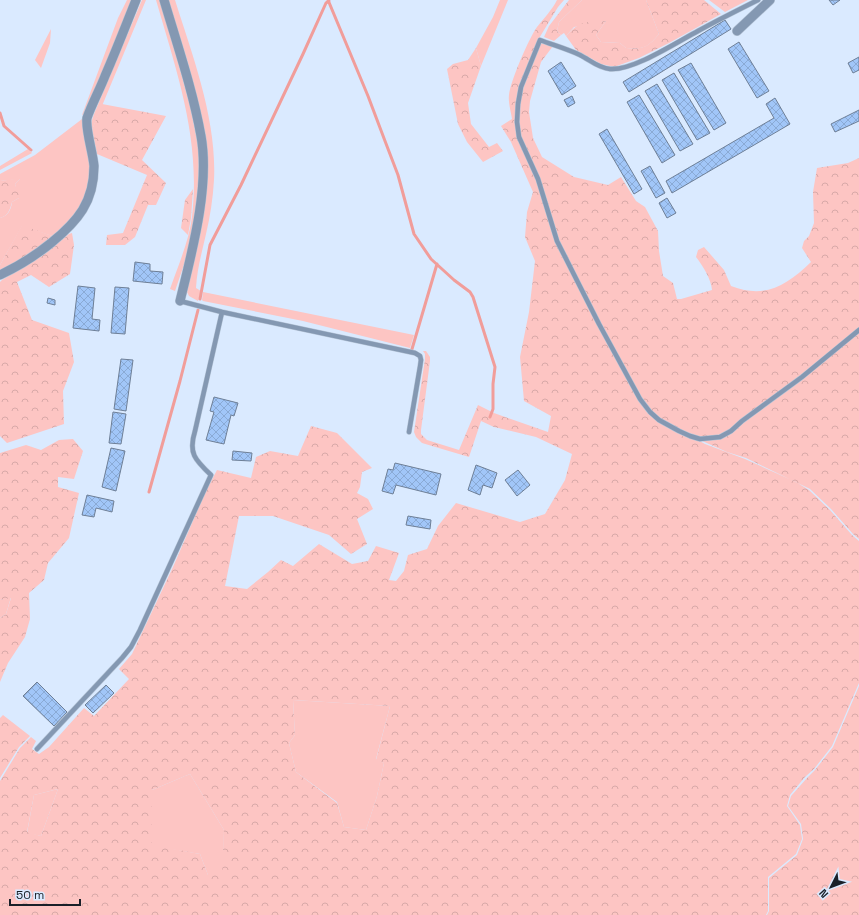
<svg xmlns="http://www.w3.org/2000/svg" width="859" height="915" viewBox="0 0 859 915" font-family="'Space Grotesk',sans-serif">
  <defs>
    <pattern id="forest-crowns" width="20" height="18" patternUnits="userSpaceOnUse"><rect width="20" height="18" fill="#fdc5c3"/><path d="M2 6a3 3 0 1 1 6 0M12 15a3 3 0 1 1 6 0" fill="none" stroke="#d8a9a8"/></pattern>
    <pattern id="building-cross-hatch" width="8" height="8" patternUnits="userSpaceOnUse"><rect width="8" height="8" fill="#a1c6f8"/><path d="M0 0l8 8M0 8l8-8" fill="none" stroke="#8aaad5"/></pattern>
  </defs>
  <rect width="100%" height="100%" fill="#daeaff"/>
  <path fill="#fdc5c3" d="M 127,0 L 134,0 L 90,111 L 82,115 L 118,18 Z
    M 142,0 L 146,0 L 92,130 L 91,123 L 94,114 Z
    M 156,0 L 161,0 L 190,106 L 199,149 L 201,170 L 191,244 L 175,291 L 170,289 C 178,266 189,241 192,217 C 201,139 177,73 156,0 Z
    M 168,0 L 175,0 C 193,57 217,120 214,180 C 213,198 210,217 206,234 C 202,252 197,269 196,288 L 201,291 L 198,301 L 189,296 L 187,292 L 207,150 L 205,132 L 188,63 Z
    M 500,0 L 508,0 L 481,66 L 476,48 L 493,17 Z
    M 582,0 L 646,0 L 659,34 C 647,48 645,49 626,48 L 620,43 L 601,42 L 596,35 L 606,21 L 574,27 L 566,36 L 564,33 L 561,35 L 557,31 L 559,22 Z
    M 51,29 L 50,43 L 41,68 L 35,60 Z
    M 86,116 L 93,171 L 80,212 L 55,237 L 22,226 L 0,265 L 0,218 C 8,216 11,210 12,202 L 19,198 L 15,184 L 20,179 L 0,181 L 0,174 L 35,155 Z
    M 28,149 L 32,153 L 0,170 L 0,166 Z
    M 203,292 L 414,335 L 410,348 L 303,321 L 203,301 L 202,300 Z
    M 11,597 L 6,614 L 0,618 L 0,600 Z
    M 293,700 L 390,706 L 376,759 L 384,763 L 377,796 L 366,830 L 344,827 L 337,802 L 296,772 L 289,743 L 295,735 Z
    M 190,774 L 224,830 L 223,875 L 208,875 L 200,854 L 152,846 L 152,790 Z
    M 58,789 L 41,836 L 27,833 L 34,795 Z"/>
  <path fill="url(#forest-crowns)" fill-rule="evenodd" d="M 557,0 L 564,0 L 558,7 L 538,40 L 520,87 L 517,137 L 537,179 L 556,242 L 649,413 L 705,444 L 745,459 L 796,482 L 809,490 L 830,510 L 852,535 L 859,541 L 859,683 L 832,746 L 814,769 L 805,777 L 790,795 L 787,806 L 800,825 L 802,839 L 796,854 L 768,877 L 768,911 L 766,915 L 0,915 L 0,781 L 20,748 L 31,737 L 36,741 L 32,749 L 39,754 L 49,747 L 84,708 L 94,716 L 129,679 L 119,669 L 132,654 L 173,567 L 205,493 L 217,470 L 251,478 L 256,457 L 270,451 L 298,456 L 311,426 L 337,433 L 372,468 L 362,472 L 360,487 L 357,493 L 368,499 L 373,509 L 357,519 L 367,544 L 351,554 L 329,535 L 273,516 L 239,516 L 225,586 L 247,589 L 268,572 L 281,560 L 293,566 L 319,544 L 352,564 L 368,561 L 376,546 L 399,553 L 389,580 L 396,581 L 404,571 L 408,555 L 427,549 L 438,526 L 456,503 L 520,522 L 545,514 L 565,480 L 572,454 L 536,437 L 494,427 L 481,421 L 469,457 L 422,443 L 416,437 L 414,432 L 425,359 L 425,354 L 423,351 L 426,351 L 430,357 L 430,361 L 421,430 L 421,434 L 427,440 L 459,450 L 478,405 L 494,413 L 548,432 L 551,416 L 524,401 L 520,357 L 529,312 L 535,261 L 525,237 L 527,212 L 533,192 L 511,142 L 501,126 L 512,119 C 511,112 508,102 509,95 C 510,82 529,38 537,27 C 544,18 552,10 557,0 ZM 293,700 L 390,706 L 376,760 L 384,763 L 377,796 L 366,830 L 344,827 L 337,803 L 296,772 L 289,743 L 295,735 ZM 190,774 L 224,830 L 222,875 L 208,875 L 200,854 L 152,845 L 152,790 ZM 58,789 L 41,836 L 27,832 L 34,795 Z
    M 569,0 L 582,0 L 559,22 L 557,31 L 561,35 L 554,41 L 544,37 L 549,26 Z
    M 646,0 L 704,0 L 721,14 L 669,43 L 639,58 L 614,67 L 601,64 L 576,50 L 566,36 C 581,20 585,22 606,21 L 596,35 L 601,42 L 620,43 L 626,48 C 644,49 647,48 659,34 Z
    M 709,0 L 748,0 L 725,12 Z
    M 540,43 L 553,46 L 541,62 L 530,101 L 529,112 L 533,138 L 542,157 L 574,177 L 608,185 L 621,177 L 636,201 L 645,207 L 658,231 L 659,251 L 663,276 L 673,283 L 677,299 L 681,299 L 712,290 C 711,279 703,266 696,257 L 698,250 L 704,247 L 724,270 L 731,286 C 765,299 786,286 811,262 L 802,248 L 804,241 L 809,236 L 814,223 L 813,192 L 817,168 L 848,163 L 859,158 L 859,328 L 801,376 L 731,430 L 719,436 L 700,438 L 691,435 L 660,419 L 651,411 L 642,398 L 600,324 L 559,241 L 520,137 C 515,99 527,77 540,43 Z
    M 476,48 L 481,66 L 468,103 L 471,124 L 489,147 L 497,143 L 503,151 L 483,162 L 467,142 L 458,124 L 447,69 L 453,64 L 468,60 Z
    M 102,104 L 166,116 L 142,160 L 166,183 L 156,205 L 148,205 L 135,237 L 125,245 L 106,245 L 107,235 L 123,233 L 147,175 L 97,154 L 92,130 Z
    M 21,178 L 15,184 L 16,187 L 22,188 L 23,193 L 19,198 L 12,202 C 10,210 8,216 0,218 L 0,181 Z
    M 193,189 L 191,218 L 188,235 L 181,228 L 185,200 Z
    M 22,225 L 55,237 L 0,273 L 0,265 Z
    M 72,233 L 74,245 L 70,274 L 49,287 L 31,275 L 17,282 L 32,320 L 69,333 L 74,362 L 63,391 L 64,424 L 7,443 L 0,436 L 0,282 L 2,280 L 42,256 L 69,234 Z
    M 859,332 L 859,539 L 853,534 L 831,509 L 810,489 L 746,458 L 727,452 L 700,440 L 711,440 L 720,439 L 743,422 Z
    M 73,439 L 83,451 L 74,479 L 58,477 L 58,487 L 79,493 L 69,538 L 48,563 L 44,580 L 29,593 L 30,619 L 25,637 L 8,663 L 0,682 L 0,618 L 6,614 L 11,598 L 0,600 L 0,453 L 26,445 L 41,450 L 59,440 Z
    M 859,686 L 859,915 L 767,915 L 769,911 L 769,878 L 797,855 L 803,839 L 801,824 L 788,806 L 791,796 L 807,778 L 815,770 L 833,747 Z
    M 3,715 L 30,736 L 19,747 L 0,778 L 0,718 Z"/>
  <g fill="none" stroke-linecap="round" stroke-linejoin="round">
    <path stroke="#f19d9a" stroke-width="3" d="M 328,0 L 368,96 L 385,141 L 398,175 L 414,234 L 431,259 L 454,280 L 470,292 L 473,297 L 495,367 L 493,384 L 493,409 L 490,417
      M 0,113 L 4,126 L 31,150
      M 200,299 L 210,245 L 241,185 L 303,54 L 326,3 L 329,1
      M 412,349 L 437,264
      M 149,492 L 180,381 L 198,310"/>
  </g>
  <path fill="url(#building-cross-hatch)" stroke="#6e7f96" d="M 829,0 L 840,0 L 833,5 Z
    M 725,20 L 731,29 L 629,92 L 623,82 Z
    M 739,42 L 769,91 L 757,98 L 728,49 Z
    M 859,57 L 859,70 L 853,73 L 848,63 Z
    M 561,62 L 576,86 L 562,95 L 548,71 Z
    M 691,63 L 726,123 L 714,130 L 678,70 Z
    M 674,73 L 710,133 L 697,140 L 662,80 Z
    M 657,84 L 693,144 L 680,151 L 645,91 Z
    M 639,95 L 675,155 L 662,163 L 627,102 Z
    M 572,96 L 575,103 L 568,107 L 564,100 Z
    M 775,98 L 790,124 L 672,193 L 666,181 L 774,118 L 766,104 Z
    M 859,110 L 859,121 L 835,132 L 831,124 Z
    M 607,129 L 642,189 L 634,194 L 599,134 Z
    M 650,166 L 665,193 L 656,198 L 641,171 Z
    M 667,198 L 676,213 L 667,218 L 659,203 Z
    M 135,262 L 150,264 L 150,271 L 163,272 L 162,284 L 133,281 Z
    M 78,286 L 95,288 L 92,319 L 100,320 L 99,331 L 73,328 Z
    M 115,287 L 129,288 L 125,334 L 111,333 Z
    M 48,298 L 55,300 L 55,305 L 47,303 Z
    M 121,359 L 133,360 L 126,411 L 114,409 Z
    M 214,397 L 238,403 L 234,416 L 231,415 L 224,444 L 206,440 L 214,412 L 210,411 Z
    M 113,412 L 126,414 L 121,444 L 109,443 Z
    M 111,448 L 125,451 L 116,491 L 102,487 Z
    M 233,451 L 252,453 L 251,461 L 232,460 Z
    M 395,463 L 441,474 L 436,495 L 396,485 L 393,494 L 382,491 L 388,469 L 393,470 Z
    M 476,465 L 497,473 L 492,488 L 483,485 L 480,495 L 468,490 Z
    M 518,470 L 530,485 L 517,496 L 505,480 Z
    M 87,495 L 114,501 L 112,512 L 96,508 L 94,517 L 82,515 Z
    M 408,516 L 431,520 L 430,529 L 406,525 Z
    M 37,682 L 67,712 L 54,726 L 23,696 Z
    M 106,685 L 114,693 L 93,713 L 85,705 Z"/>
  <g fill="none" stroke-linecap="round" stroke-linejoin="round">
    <defs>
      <path id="service" d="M 758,0 C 738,10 718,20 698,31 C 677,42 633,71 610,69 C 598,68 590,60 580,55 C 567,49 553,45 540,40 L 521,87 L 518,104 L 517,122 L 519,137 L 538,179 L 557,241 L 599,324 L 640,399 L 650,412 L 659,420 L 679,431 L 690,436 L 700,439 L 720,437 L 731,431 L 742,421 L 802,377 L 859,330
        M 180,301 L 222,312 L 415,353 L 420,356 L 421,360 L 420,367 L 409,432
        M 37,749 L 122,658 L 131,647 L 140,630 L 211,475 C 195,460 188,453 195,431 L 222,312"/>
      <path id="minor" d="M 164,0 C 177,44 193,91 201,136 C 210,186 192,252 180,301
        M 737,31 L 770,0
        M 0,275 C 19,266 35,256 51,243 C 78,221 94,202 94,166 C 93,153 85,128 87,118 C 91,106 100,89 105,76 C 116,51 126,25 136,0"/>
    </defs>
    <use href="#service" stroke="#b7c6d8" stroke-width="5.5"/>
    <use href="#minor" stroke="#b7c6d8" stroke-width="10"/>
    <use href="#service" stroke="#8498b2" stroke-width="4.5"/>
    <use href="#minor" stroke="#8498b2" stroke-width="9"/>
  </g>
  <g transform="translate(831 887) rotate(228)" stroke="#daeaff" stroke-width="3" paint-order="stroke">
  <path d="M0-3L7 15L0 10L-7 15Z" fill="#192029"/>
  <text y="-6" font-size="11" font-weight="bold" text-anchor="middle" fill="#192029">N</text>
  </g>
  <path d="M10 899v6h70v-6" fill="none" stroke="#192029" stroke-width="2"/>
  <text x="16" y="899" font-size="12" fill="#192029" stroke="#daeaff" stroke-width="3" paint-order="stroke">50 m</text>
</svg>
